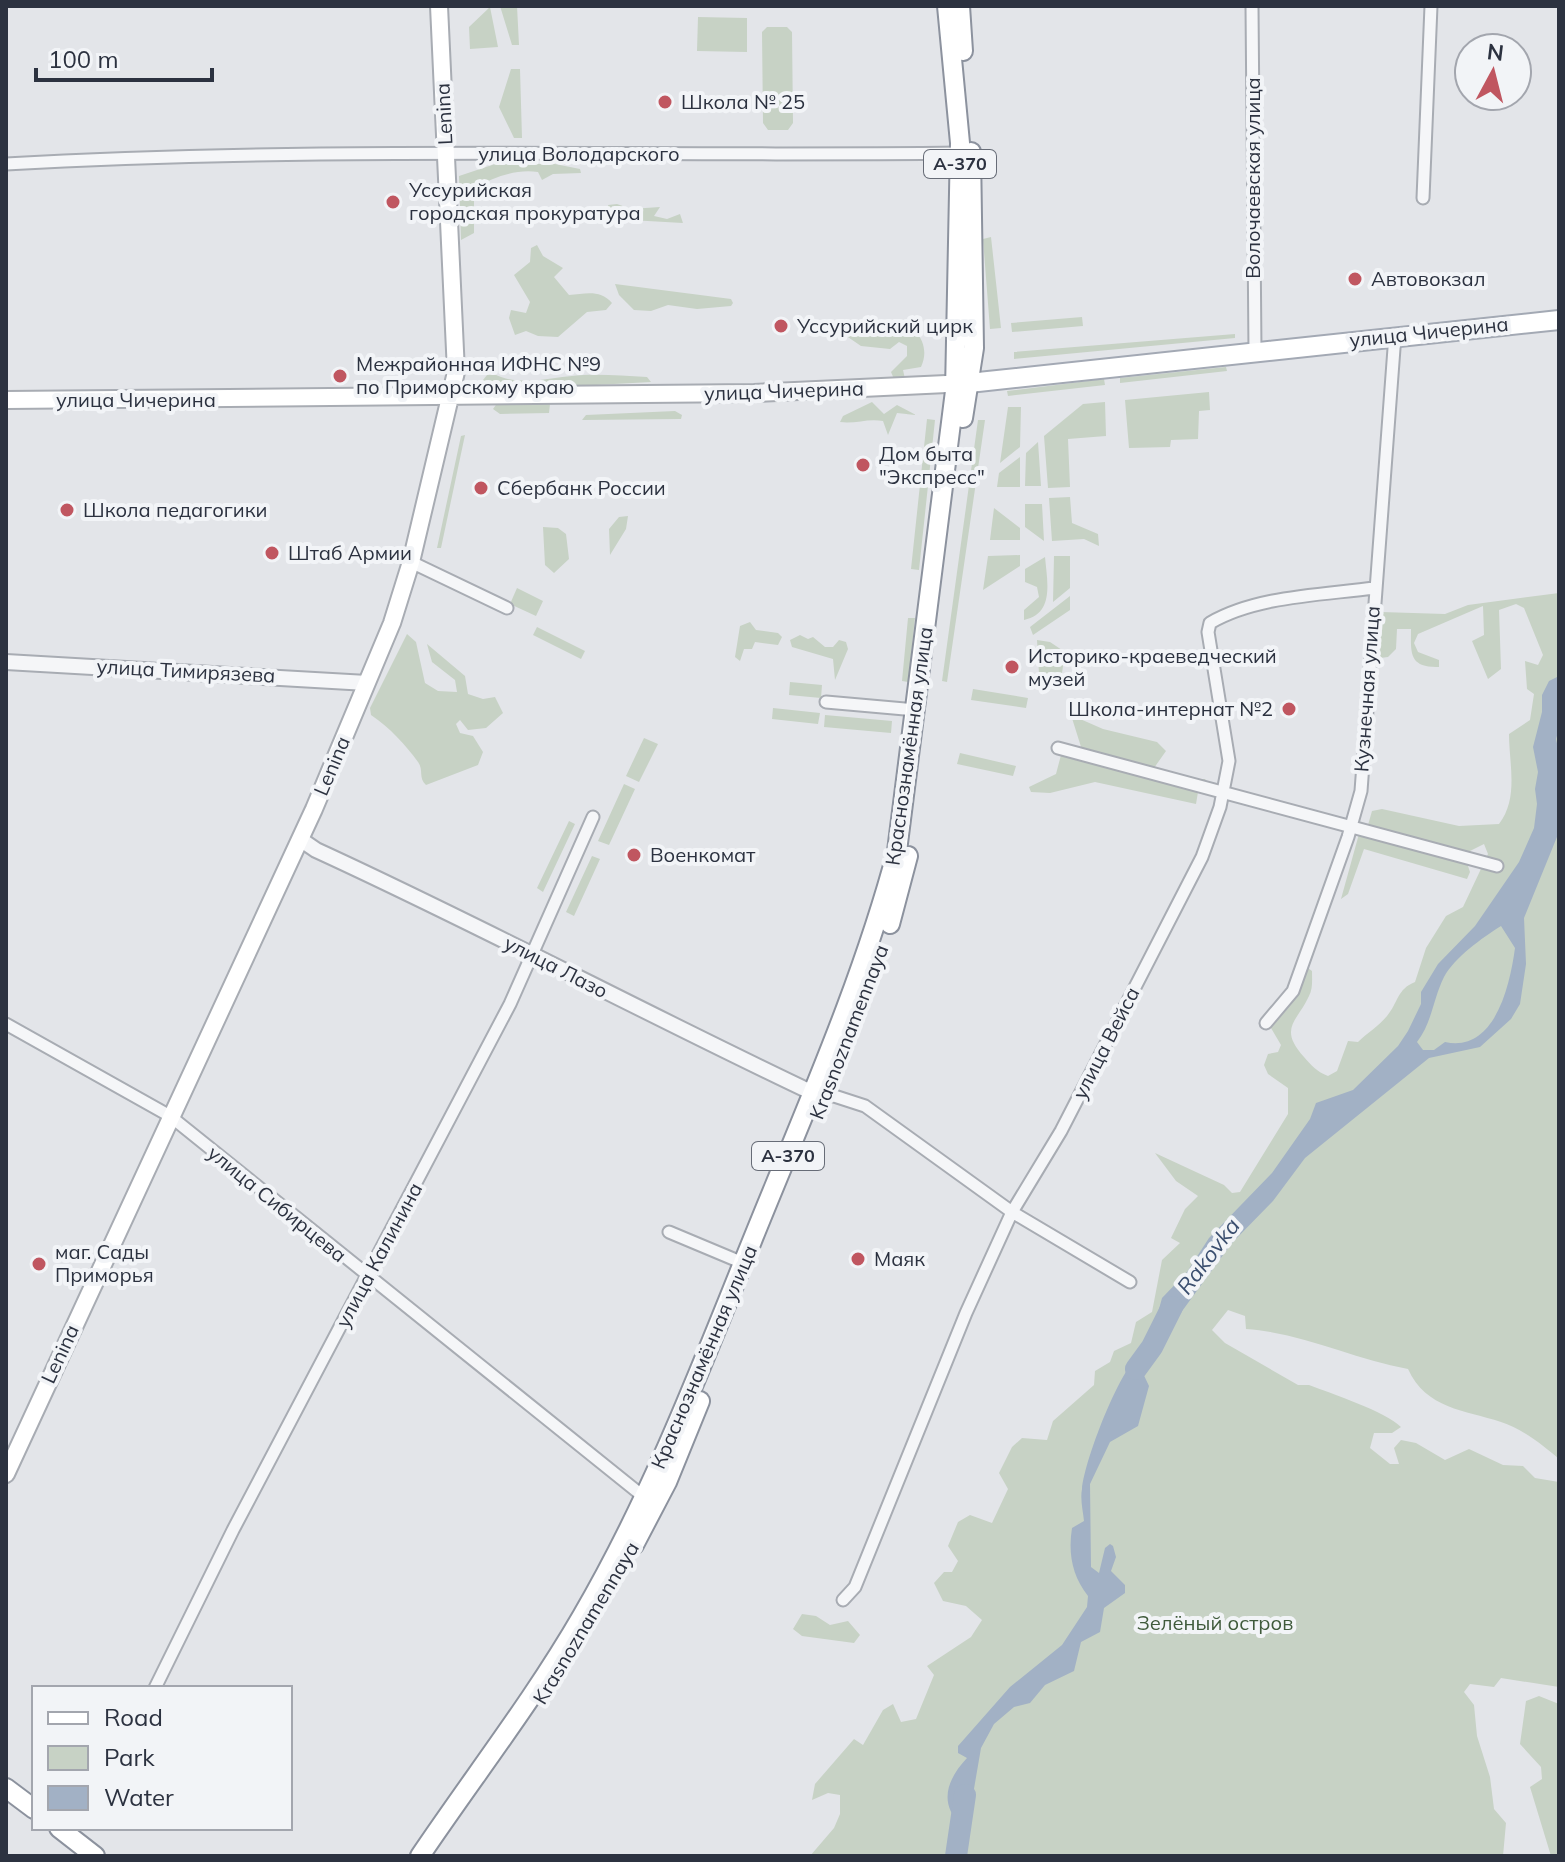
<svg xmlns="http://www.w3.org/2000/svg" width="1565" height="1862" viewBox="0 0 1565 1862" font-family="Mulish,sans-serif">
  <rect width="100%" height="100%" fill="#e3e5e9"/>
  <path fill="#c7d2c5" d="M 500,6 L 517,6 L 519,45 L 512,45 Z
    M 490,7 L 498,47 L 470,49 L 469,27 Z
    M 698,17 L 747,18 L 747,52 L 697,51 Z
    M 767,27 L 787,27 L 792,32 L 793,123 L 788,130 L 768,130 L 763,123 L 762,32 Z
    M 511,69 L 520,69 L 522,138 L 514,138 L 499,107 Z
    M 495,164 L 555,164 L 580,169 L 581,173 L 553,174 L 542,180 L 538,172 C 515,169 494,177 474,188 L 474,233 L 461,240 L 459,176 Z
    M 617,204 L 631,209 L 660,207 L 654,216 L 667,219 L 680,214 L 683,223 L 612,219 L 608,205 Z
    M 991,237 L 1001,328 L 990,329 L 983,239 Z
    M 537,245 L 543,256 L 563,268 L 554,277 L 569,295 C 585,294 600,289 612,303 L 606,310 L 587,312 L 558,337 L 538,336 L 526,331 L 515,335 L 509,318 L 511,310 L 526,313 L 530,302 L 514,275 L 530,262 L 531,248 Z
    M 615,284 L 731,299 L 733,303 L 731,306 L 697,309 L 668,305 L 651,311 L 634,310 L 619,295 Z
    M 1082,317 L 1083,326 L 1012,332 L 1011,323 Z
    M 836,321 L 871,324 L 882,334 L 892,333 L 890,324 C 914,320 932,344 921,367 L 903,370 L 905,379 L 894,379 L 891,372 L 907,356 L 907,346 L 899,342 L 890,349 L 861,346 L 842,333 L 831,337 Z
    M 1235,334 L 1235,338 L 1014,359 L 1014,352 Z
    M 1226,367 L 1227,371 L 1120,383 L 1120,378 Z
    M 494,374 C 520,388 556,376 583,375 C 604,374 626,376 647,377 L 651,382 L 487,391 L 483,380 L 487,375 Z
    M 1104,379 L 1105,385 L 1008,396 L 1007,391 Z
    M 1209,392 L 1210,410 L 1199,411 L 1198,439 L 1171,440 L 1170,447 L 1129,448 L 1125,400 Z
    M 543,400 L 550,404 L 549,413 L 500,414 L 493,409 L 498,402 Z
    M 872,402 L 884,414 L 897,405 L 916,415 L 897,413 L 888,435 L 883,421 C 868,418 856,424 840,422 L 843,416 Z
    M 1105,402 L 1106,436 L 1068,439 L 1070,487 L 1048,488 L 1044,436 L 1083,404 Z
    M 1008,407 L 1021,407 L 1020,447 L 1000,463 Z
    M 675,411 L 682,415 L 681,419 L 582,420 L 586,415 Z
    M 927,419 L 935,420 L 919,570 L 911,569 Z
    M 978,420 L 985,420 L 947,682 L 942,681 Z
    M 465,435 L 441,548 L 437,548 L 461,436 Z
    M 1038,442 L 1041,486 L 1025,486 L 1026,453 Z
    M 1020,457 L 1020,487 L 997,487 L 999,473 Z
    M 1070,497 L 1072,523 L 1098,534 L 1099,546 L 1084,539 L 1052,541 L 1049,498 Z
    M 1025,504 L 1042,504 L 1044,541 L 1025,527 Z
    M 994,508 L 1020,528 L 1020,540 L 990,540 Z
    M 628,516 L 626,529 L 610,555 L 609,529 L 619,517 Z
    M 543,527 L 558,528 L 566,534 L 569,559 L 554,573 L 545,565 Z
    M 1020,555 L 1020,566 L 983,590 L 988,556 Z
    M 1054,556 L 1070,556 L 1070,588 L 1053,602 Z
    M 1045,557 C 1047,580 1055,614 1024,620 L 1024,610 L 1039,597 L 1037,587 L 1025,582 L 1025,569 Z
    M 517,588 L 543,601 L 536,616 L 510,604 Z
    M 1559,593 L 1559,1459 C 1544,1446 1521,1428 1501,1422 C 1465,1410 1426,1409 1408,1369 C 1353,1359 1302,1333 1246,1329 L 1245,1316 L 1228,1310 L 1212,1330 L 1225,1343 L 1298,1385 L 1309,1385 C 1332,1394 1385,1411 1401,1427 L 1392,1433 L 1374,1433 L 1370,1448 L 1390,1464 L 1399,1464 L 1394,1448 L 1401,1440 L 1416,1443 L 1445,1460 L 1469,1449 L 1503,1465 L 1523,1466 L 1535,1478 L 1559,1482 L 1559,1687 L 1501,1678 L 1494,1687 L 1470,1684 L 1464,1692 L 1474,1705 L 1477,1736 L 1490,1777 L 1494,1809 L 1506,1823 L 1503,1856 L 810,1856 L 834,1828 L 840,1814 L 840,1795 L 828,1793 L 812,1800 L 815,1784 L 854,1739 L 863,1745 L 883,1710 L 893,1704 L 901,1722 L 916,1719 L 934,1675 L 927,1666 L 971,1637 L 982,1620 L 966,1606 L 943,1601 L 934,1583 L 944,1572 L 952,1572 L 958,1561 L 948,1546 L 958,1522 L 970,1515 L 992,1523 L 1008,1489 L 999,1473 L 1012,1447 L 1022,1438 L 1047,1440 L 1053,1421 L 1094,1385 L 1095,1371 L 1110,1362 L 1114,1351 L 1131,1343 L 1136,1322 L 1152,1312 L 1162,1260 L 1180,1243 L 1171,1238 L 1185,1209 L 1198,1196 L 1176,1181 L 1155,1153 L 1224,1185 L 1232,1193 L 1240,1192 L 1288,1114 L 1288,1088 L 1268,1074 L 1264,1065 L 1268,1054 L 1278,1052 L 1281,1045 L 1271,1028 L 1288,1008 L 1308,968 L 1312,971 C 1312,979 1313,989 1309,996 C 1297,1022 1278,1028 1304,1057 C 1311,1065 1317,1072 1328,1076 L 1337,1071 L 1348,1041 L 1358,1042 C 1367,1033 1379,1026 1387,1016 C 1398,1003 1397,989 1415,982 L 1426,948 L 1446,916 L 1463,907 L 1488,854 L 1484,844 L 1464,854 L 1470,872 L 1467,879 L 1364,849 L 1348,894 L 1341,899 L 1362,823 L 1368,825 L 1372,811 L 1382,809 L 1459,826 L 1499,824 C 1519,798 1509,764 1509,734 L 1530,720 L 1534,694 L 1527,689 L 1525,661 L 1538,665 L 1543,655 L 1524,608 L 1516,604 L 1499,610 L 1501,669 L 1488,679 L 1472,641 L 1484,635 L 1483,606 L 1418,634 L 1414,643 L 1418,652 L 1439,660 L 1439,667 C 1408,668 1411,652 1411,629 L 1397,629 L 1396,649 L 1388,657 L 1380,658 L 1381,612 L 1445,614 L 1468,605 Z
    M 1070,596 L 1070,610 L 1033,635 L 1030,627 Z
    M 908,618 L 915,618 L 908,682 L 902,681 Z
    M 750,622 L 756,630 L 778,633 L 782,637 L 778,645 L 755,642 L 752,649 L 744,649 L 740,661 L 735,657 L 740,626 Z
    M 537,627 L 585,651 L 581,659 L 533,635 Z
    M 407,634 L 416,642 L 425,683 L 438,691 L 457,692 L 455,680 L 432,662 L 427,644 L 465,676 L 468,694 L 483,699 L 495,697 L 503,713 L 486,728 L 468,730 L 460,720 L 456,724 L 460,733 L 473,736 L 483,752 L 478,765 L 426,785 C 418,778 424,770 418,762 C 405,744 390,728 371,715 L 370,708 Z
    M 800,635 L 808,639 L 813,637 L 825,647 L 833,647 L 839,640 L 846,642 L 848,649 L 835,680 L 833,659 L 792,647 L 790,640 Z
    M 1037,640 L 1050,642 L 1065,652 L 1061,680 L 1040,690 Z
    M 790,682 L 822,685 L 821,698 L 789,695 Z
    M 973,689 L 1028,698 L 1026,708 L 971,700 Z
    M 773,708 L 820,713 L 818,724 L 772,719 Z
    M 825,715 L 892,721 L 891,733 L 824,727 Z
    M 1071,715 L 1103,729 L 1157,742 L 1166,751 L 1154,768 L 1160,781 L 1205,779 L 1210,786 L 1198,792 L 1196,804 L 1095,782 L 1050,793 L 1031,792 L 1029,787 L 1056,774 L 1061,755 L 1080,758 L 1082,750 Z
    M 644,738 L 658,744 L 639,782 L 626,776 Z
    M 960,753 L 1016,766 L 1013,776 L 957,764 Z
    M 624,784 L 635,789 L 609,845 L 598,841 Z
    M 569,821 L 575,824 L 543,892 L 537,888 Z
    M 592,856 L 600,859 L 574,916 L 566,912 Z
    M 802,1614 L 816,1616 L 830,1625 L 848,1621 L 860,1635 L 854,1643 L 802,1636 L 793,1629 Z
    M 1539,1696 L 1559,1704 L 1559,1856 L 1551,1856 L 1530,1787 L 1542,1779 L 1541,1767 L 1520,1744 L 1526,1701 Z"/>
  <path fill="#a2b1c5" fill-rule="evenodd" d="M 1559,676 L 1559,729 L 1556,739 L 1559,752 L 1559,832 L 1524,918 L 1526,964 L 1520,1004 L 1511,1019 L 1480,1047 L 1429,1058 L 1305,1158 L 1273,1201 L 1231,1244 L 1180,1314 L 1157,1332 L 1154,1328 L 1162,1298 L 1187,1272 L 1209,1238 L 1272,1173 L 1310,1119 L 1316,1103 L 1353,1090 L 1398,1046 L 1408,1031 L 1421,1004 L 1421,992 L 1438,964 L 1475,926 L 1519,862 L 1534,828 L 1537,804 L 1535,789 L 1538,772 L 1533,747 L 1542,712 L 1542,695 L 1549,681 ZM 1501,926 L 1515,948 C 1510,985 1495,1053 1445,1042 L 1434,1050 L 1423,1050 L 1417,1042 C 1432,1023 1433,999 1444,977 C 1455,957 1482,938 1501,926 Z
    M 1150,1343 L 1154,1352 L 1140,1367 L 1149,1386 L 1138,1426 L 1110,1442 L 1090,1484 L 1091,1567 L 1099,1573 L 1105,1548 L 1110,1544 L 1113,1546 L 1116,1557 L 1111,1571 L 1125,1585 L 1125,1593 L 1104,1608 L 1100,1632 L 1081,1642 L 1074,1671 L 1045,1685 L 1030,1703 L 1014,1707 L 994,1724 L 981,1748 L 970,1812 L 961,1825 C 937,1802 949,1777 967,1758 L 958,1753 L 958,1746 L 1010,1687 L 1062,1645 L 1087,1607 L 1088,1596 C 1072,1576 1068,1553 1072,1528 L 1084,1521 C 1083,1511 1080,1499 1082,1489 C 1085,1458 1123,1358 1150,1343 Z"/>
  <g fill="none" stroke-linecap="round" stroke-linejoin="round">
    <path stroke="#a2b1c5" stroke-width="22" d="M 1136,1369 L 1152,1347 L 1172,1307
      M 956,1856 L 965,1795"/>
    <defs>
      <path id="minor" d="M 1252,6 L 1255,350
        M 6,164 C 324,146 642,157 960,153
        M 1423,198 L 1431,6
        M 411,562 L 507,608
        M 826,702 L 916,710
        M 1058,748 L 1497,866
        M 1266,1023 L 1293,991 L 1348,837 L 1361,791 L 1395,335
        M 6,1024 L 170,1116 L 644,1497
        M 825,1093 L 865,1106 L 1012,1212 L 1130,1282
        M 669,1232 L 743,1263
        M 843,1600 L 855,1587 L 966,1313 L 1012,1212 L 1061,1131 L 1202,857 L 1220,807 L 1229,761 L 1208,632 L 1210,623 C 1256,596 1322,595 1374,588
        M 155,1688 L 233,1530 L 510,1004 L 593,817"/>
      <path id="tertiary" d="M 6,662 L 367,683
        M 300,839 L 316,850 C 484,927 646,1014 813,1093"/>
      <path id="secondary" d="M 6,400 L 754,393 L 968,383
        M 6,1474 L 314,809 L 392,623 L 411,562 L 456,372 L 439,6"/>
      <path id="primary" d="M 969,383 L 1559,320"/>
      <path id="trunk" d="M 960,6 L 963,51
        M 963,418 L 974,348 L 971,152
        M 890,924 L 908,856
        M 634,1545 L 667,1482 L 700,1401
        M 6,1788 L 34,1809
        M 59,1828 L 95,1856
        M 420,1856 C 474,1776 534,1699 582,1616 C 652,1496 700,1369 752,1241 C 804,1112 861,986 897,851 L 955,391 L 960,143 L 947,6"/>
    </defs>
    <use href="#minor" stroke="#a8acb3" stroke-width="15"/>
    <use href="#tertiary" stroke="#a8acb3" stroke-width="18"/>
    <use href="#secondary" stroke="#a8acb3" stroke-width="20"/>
    <use href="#primary" stroke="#a3a9b4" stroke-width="22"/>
    <use href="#trunk" stroke="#8c929e" stroke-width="22"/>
    <use href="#minor" stroke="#f5f6f8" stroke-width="11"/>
    <use href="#tertiary" stroke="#f5f6f8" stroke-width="14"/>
    <use href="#secondary" stroke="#fff" stroke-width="16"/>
    <use href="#primary" stroke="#fff" stroke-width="18"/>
    <use href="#trunk" stroke="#fff" stroke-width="18"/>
  </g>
  <g fill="#c05660" stroke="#f2f4f7" stroke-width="3">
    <circle cx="665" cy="102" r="8"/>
    <circle cx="393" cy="202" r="8"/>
    <circle cx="1355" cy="279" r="8"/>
    <circle cx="781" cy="326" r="8"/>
    <circle cx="340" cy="376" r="8"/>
    <circle cx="863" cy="465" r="8"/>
    <circle cx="481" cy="488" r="8"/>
    <circle cx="67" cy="510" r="8"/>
    <circle cx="272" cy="553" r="8"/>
    <circle cx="1012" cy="667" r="8"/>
    <circle cx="1289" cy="709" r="8"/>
    <circle cx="634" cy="855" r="8"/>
    <circle cx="858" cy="1259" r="8"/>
    <circle cx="39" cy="1264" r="8"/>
  </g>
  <g text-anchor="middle" stroke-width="8" stroke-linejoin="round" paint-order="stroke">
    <g fill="#f2f4f7" stroke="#676c77" stroke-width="2">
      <rect x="924" y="150" width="72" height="28" rx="6"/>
      <rect x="752" y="1142" width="72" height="28" rx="6"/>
    </g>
    <g font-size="18" font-weight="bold" fill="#2c3240">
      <text x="960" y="170">А-370</text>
      <text x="788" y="1162">А-370</text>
    </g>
    <g font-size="20" fill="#2c3240" stroke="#f2f4f7" text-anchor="start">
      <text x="681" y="109">Школа № 25</text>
      <text x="409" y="197">Уссурийская<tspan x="409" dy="23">городская прокуратура</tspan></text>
      <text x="1371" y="286">Автовокзал</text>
      <text x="797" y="333">Уссурийский цирк</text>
      <text x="356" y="371">Межрайонная ИФНС №9<tspan x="356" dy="23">по Приморскому краю</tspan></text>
      <text x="879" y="461">Дом быта<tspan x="879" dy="23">"Экспресс"</tspan></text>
      <text x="497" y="495">Сбербанк России</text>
      <text x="83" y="517">Школа педагогики</text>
      <text x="288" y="560">Штаб Армии</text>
      <text x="1028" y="663">Историко-краеведческий<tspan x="1028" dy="23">музей</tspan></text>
      <text x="1273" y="716" text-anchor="end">Школа-интернат №2</text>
      <text x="650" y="862">Военкомат</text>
      <text x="55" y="1259">маг. Сады<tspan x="55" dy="23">Приморья</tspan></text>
      <text x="874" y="1266">Маяк</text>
    </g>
    <g font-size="20" fill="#2c3240" stroke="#f2f4f7">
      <text transform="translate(444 114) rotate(-93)" y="7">Lenina</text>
      <text x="579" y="161">улица Володарского</text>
      <text transform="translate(1253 178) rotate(-90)" y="7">Волочаевская улица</text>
      <text transform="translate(1429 332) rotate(-6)" y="7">улица Чичерина</text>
      <text transform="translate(784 391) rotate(-2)" y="7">улица Чичерина</text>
      <text x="136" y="407">улица Чичерина</text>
      <text transform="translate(186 671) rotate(3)" y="7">улица Тимирязева</text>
      <text transform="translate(1367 689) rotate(-86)" y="7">Кузнечная улица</text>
      <text transform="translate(909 746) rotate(-82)" y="7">Краснознамённая улица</text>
      <text transform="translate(332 766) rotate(-67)" y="7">Lenina</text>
      <text transform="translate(556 967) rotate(27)" y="7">улица Лазо</text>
      <text transform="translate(849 1032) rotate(-69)" y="7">Krasnoznamennaya</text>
      <text transform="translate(1106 1043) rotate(-63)" y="7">улица Вейса</text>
      <text transform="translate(277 1204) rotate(39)" y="7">улица Сибирцева</text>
      <text transform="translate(379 1255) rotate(-62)" y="7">улица Калинина</text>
      <text transform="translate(60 1354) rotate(-65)" y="7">Lenina</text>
      <text transform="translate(704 1357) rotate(-67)" y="7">Краснознамённая улица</text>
      <text transform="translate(586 1623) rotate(-59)" y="7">Krasnoznamennaya</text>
    </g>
    <g font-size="20" fill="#3f5a3b" stroke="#f2f4f7">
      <text x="1215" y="1630">Зелёный остров</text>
    </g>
    <g font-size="22" font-style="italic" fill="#3b4f6f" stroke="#f2f4f7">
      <text transform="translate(1208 1256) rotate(-53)" y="8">Rakovka</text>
    </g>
  </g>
  <rect width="1565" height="1862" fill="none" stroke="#2c3240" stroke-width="16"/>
  <rect x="32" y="1686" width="260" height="144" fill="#f2f4f7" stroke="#a3a6ae" stroke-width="2"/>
  <rect x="48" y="1712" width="40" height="12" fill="#ffffff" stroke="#a3a6ae" stroke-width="2"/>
  <text x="104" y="1726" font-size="24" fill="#2c3240">Road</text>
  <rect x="48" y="1746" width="40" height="24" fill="#c7d2c5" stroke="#a3a6ae" stroke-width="2"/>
  <text x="104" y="1766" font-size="24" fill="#2c3240">Park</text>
  <rect x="48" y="1786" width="40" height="24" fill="#a2b1c5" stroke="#a3a6ae" stroke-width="2"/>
  <text x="104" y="1806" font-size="24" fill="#2c3240">Water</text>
  <g transform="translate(1493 72) rotate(7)"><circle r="38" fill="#f2f4f7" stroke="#a3a6ae" stroke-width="2"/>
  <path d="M0-6L14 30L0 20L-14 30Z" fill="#c05660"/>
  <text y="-12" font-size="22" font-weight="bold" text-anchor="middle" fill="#2c3240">N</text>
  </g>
  <path d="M36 68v12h176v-12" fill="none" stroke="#2c3240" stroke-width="4"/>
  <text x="48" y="68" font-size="24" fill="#2c3240" stroke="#f2f4f7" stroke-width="6" paint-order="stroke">100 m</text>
</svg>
